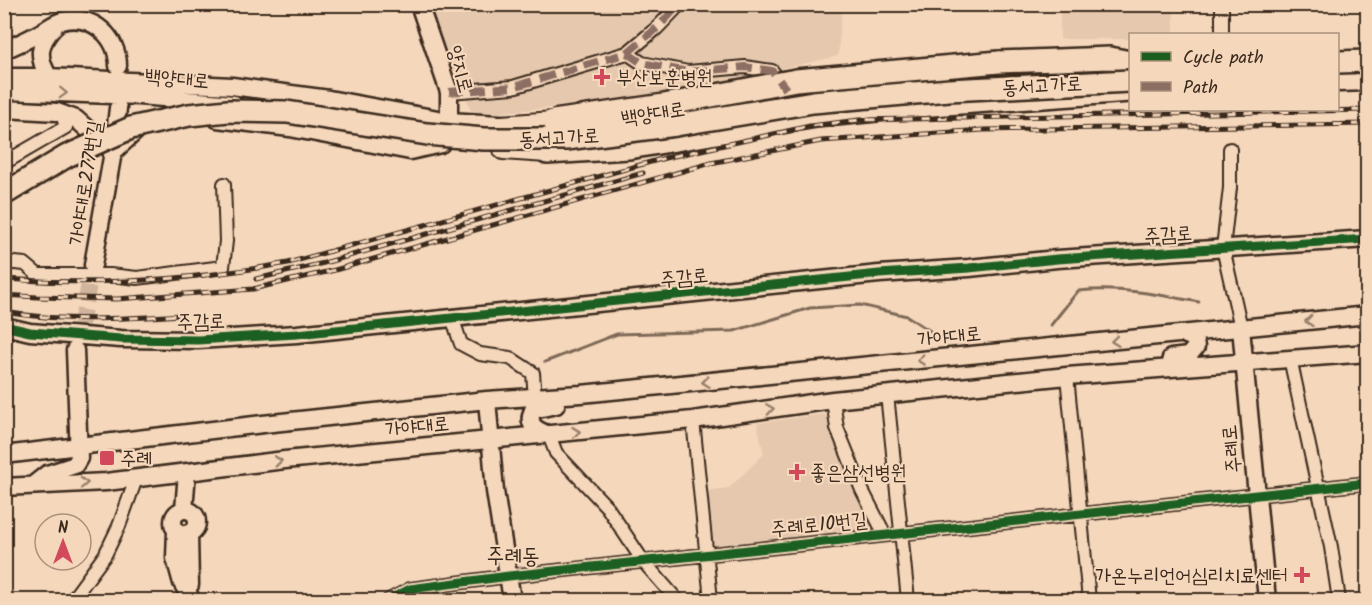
<svg xmlns="http://www.w3.org/2000/svg" width="1372" height="605" viewBox="0 0 1372 605" font-family="Kalam,'Poor Story',sans-serif">
  <rect width="100%" height="100%" fill="#f5d7bb"/>
  <filter id="ink" filterUnits="userSpaceOnUse"><feTurbulence type="fractalNoise" baseFrequency=".0167" numOctaves="2"/><feDisplacementMap in="SourceGraphic" scale="12" xChannelSelector="R" yChannelSelector="G"/><feConvolveMatrix kernelMatrix="1 2 1 2 8 2 1 2 1" color-interpolation-filters="sRGB"/></filter>
  <g filter="url(#ink)">
    <path fill="#e5c8ae" d="M 428,5 L 429,4 L 842,5 L 838,56 L 653,98 L 473,115 Z
      M 1060,5 L 1174,5 L 1174,34 L 1130,34 L 1130,39 L 1060,39 Z
      M 825,414 L 856,493 L 876,531 L 718,549 L 711,544 L 706,491 L 729,488 L 764,454 L 757,423 Z"/>
    <g fill="none" stroke-linecap="round" stroke-linejoin="round">
      <path stroke="#7e6957" stroke-width="3" d="M 1051,325 L 1078,291 C 1122,287 1156,294 1199,302
        M 545,362 L 617,334 L 734,331 L 810,308 L 860,305 L 907,316 L 930,331"/>
      <path stroke="#d0b49c" stroke-width="16" stroke-dasharray="16 8" stroke-linecap="butt" d="M 76,349 L 93,265"/>
      <defs>
        <path id="street" d="M 1222,34 L 1222,4
          M 627,53 L 642,63 L 688,72 L 745,67 L 772,71 L 783,85
          M 449,92 L 513,87 L 627,53 L 657,28 L 680,4
          M 1230,149 L 1230,188 L 1223,248 L 1241,328
          M 4,163 L 66,127 L 62,114
          M 4,262 L 25,264 L 38,275 L 110,275 L 137,278 L 223,267 L 226,241 L 224,184
          M 452,317 L 461,344 L 480,354 L 510,358 L 533,373 L 535,398
          M 1290,358 L 1331,547 L 1339,600
          M 1067,376 L 1089,600
          M 887,394 L 908,600
          M 833,400 L 837,428 L 862,490 L 885,535
          M 693,420 L 711,600
          M 549,435 L 556,453 L 607,507 L 643,561 L 677,600
          M 72,600 L 105,555 L 119,526 L 136,479
          M 389,600 L 410,589 L 509,576 L 1368,483"/>
        <path id="secondary" d="M 419,4 L 449,92 L 449,129
          M 4,50 C 16,45 27,40 38,34 C 46,30 54,23 62,21 C 92,13 118,37 118,66
          M 4,77 L 49,77 L 232,86 L 329,99 L 449,121 L 516,125
          M 49,77 C 37,58 38,44 54,27
          M 1338,83 L 1368,82
          M 4,91 L 139,96 L 234,104
          M 4,109 L 57,112 L 76,119 L 113,152 L 136,131
          M 217,119 L 290,128 L 410,151 L 441,144
          M 93,265 L 113,152 L 118,108
          M 4,326 L 30,332 L 121,339 L 198,340 L 297,334 L 879,274 L 969,268 L 1057,259 L 1368,239
          M 1241,328 L 1267,600
          M 1171,358 L 1188,356 L 1196,347 C 1195,338 1191,336 1182,334
          M 487,400 L 495,491 L 512,600
          M 549,435 C 536,430 526,425 533,410 L 556,405
          M 4,455 L 263,424 L 487,400 L 581,394 L 1368,315
          M 33,485 L 47,474 L 75,465 L 79,458 L 75,350
          M 4,487 L 106,482 L 285,460 L 693,420 L 833,400 L 1067,376 L 1368,353
          M 184,510 L 187,472
          M173 522a12 12 0 1 1 24 0a12 12 0 1 1-24 0Z
          M 176,530 L 175,558 L 182,583 L 192,600
          M 189,533 L 190,585"/>
        <path id="primary" d="M 502,125 L 553,121
          M 503,150 L 547,153"/>
        <path id="highway" d="M 999,62 L 1110,58 L 1130,62
          M 1338,62 L 1368,61
          M 547,153 L 629,148 L 816,116 L 917,106 L 1130,91"/>
      </defs>
      <use href="#street" stroke="#3b2a1e" stroke-width="16"/>
      <use href="#secondary" stroke="#3b2a1e" stroke-width="21"/>
      <use href="#primary" stroke="#3b2a1e" stroke-width="22"/>
      <use href="#highway" stroke="#3b2a1e" stroke-width="26"/>
      <use href="#street" stroke="#f5d7bb" stroke-width="12"/>
      <use href="#secondary" stroke="#f5d7bb" stroke-width="16"/>
      <use href="#primary" stroke="#f5d7bb" stroke-width="18"/>
      <use href="#highway" stroke="#f5d7bb" stroke-width="21"/>
      <defs>
        <path id="rail" d="M 4,279 C 100,286 193,280 288,263 L 665,158 L 810,126 L 859,120 L 1368,110
          M 256,279 L 324,263 L 643,173
          M 4,295 L 37,297 L 117,299 L 253,289 L 335,270 L 711,163 L 821,141 L 983,130 L 1368,124
          M 4,312 C 62,322 122,319 180,315"/>
      </defs>
      <use href="#rail" stroke="#3b2a1e" stroke-width="5"/>
      <use href="#rail" stroke="#f5d7bb" stroke-width="3" stroke-dasharray="9" stroke-linecap="butt"/>
      <defs>
        <path id="highway-bridge" d="M 553,121 L 664,105 L 796,80 L 999,62
          M 4,194 L 67,156 L 131,128 L 189,115 L 228,111 L 287,112 L 427,134 L 484,139 L 566,139 L 676,125 L 813,102 L 949,90 L 1130,81"/>
      </defs>
      <use href="#highway-bridge" stroke="#3b2a1e" stroke-width="26" stroke-linecap="butt"/>
      <use href="#highway-bridge" stroke="#f5d7bb" stroke-width="21"/>
      <path stroke="#8d6e63" stroke-width="8" stroke-dasharray="15 8" stroke-linecap="butt" d="M 627,53 L 642,63 L 688,72 L 745,67 L 772,71 L 786,89
        M 449,92 L 513,87 L 627,53 L 657,28 L 680,4"/>
      <defs>
        <path id="cycleway" d="M 4,326 L 30,332 L 121,339 L 198,340 L 297,334 L 879,274 L 969,268 L 1057,259 L 1368,239
          M 389,600 L 410,589 L 509,576 L 1368,483"/>
      </defs>
      <use href="#cycleway" stroke="#f5d7bb" stroke-width="13"/>
      <use href="#cycleway" stroke="#1b5e20" stroke-width="9"/>
    </g>
    <defs><path id="oneway-chevron" d="M-2-3.5L2.5 0L-2 3.5" fill="none" stroke-width="1.6" stroke-linecap="round" stroke-linejoin="round" transform="scale(1.5)"/></defs>
    <g stroke="#98806c">
      <use href="#oneway-chevron" transform="translate(63 93) rotate(2)"/>
      <use href="#oneway-chevron" transform="translate(1309 321) rotate(174)"/>
      <use href="#oneway-chevron" transform="translate(1115 341) rotate(174)"/>
      <use href="#oneway-chevron" transform="translate(921 360) rotate(174)"/>
      <use href="#oneway-chevron" transform="translate(706 382) rotate(174)"/>
      <use href="#oneway-chevron" transform="translate(770 409) rotate(-8)"/>
      <use href="#oneway-chevron" transform="translate(576 432) rotate(-6)"/>
      <use href="#oneway-chevron" transform="translate(278 461) rotate(-7)"/>
      <use href="#oneway-chevron" transform="translate(84 483) rotate(-2)"/>
    </g>
  </g>
  <g fill="#d1495b" stroke="#f5d7bb" stroke-width="2">
    <path d="M599 68h6v6h6v6h-6v6h-6v-6h-6v-6h6z"/>
    <rect x="99" y="450" width="16" height="16" rx="3"/>
    <path d="M794 463h6v6h6v6h-6v6h-6v-6h-6v-6h6z"/>
    <path d="M1299 566h6v6h6v6h-6v6h-6v-6h-6v-6h6z"/>
  </g>
  <g text-anchor="middle" stroke-width="4.5" stroke-linejoin="round" paint-order="stroke">
    <g font-size="20" fill="#3b2a1e" stroke="#f5d7bb">
      <text transform="translate(461 69) rotate(75)" y="7">양지로</text>
      <text transform="translate(177 78) rotate(5)" y="7">백양대로</text>
      <text transform="translate(1042 85) rotate(-3)" y="7">동서고가로</text>
      <text transform="translate(653 113) rotate(-9)" y="7">백양대로</text>
      <text transform="translate(559 137) rotate(-3)" y="7">동서고가로</text>
      <text transform="translate(85 183) rotate(-81)" y="7">가야대로277번길</text>
      <text transform="translate(1168 234) rotate(-4)" y="7">주감로</text>
      <text transform="translate(684 277) rotate(-6)" y="7">주감로</text>
      <text transform="translate(201 321) rotate(-2)" y="7">주감로</text>
      <text transform="translate(949 336) rotate(-6)" y="7">가야대로</text>
      <text transform="translate(417 426) rotate(-6)" y="7">가야대로</text>
      <text transform="translate(1231 449) rotate(-96)" y="7">주례로</text>
      <text transform="translate(819 524) rotate(-6)" y="7">주례로10번길</text>
    </g>
    <g font-size="20" fill="#3b2a1e" stroke="#f5d7bb" text-anchor="start">
      <text x="616" y="84">부산보훈병원</text>
      <text x="120" y="465">주례</text>
      <text x="810" y="479">좋은삼선병원</text>
      <text x="1288" y="582" text-anchor="end">가온누리언어심리치료센터</text>
    </g>
    <g font-size="22" fill="#3b2a1e" stroke="#f5d7bb">
      <text x="513" y="563">주례동</text>
    </g>
  </g>
  <rect width="1372" height="605" fill="none" stroke="#f5d7bb" stroke-width="24"/>
  <rect x="12" y="12" width="1348" height="581" fill="none" stroke="#3b2a1e" stroke-width="2" filter="url(#ink)"/>
  <rect x="1129" y="33" width="210" height="78" fill="#f5d7bb" stroke="#ab927c" stroke-width="1.5"/>
  <rect x="1141" y="52" width="30" height="9" fill="#1b5e20" stroke="#ab927c" stroke-width="1.5"/>
  <text x="1183" y="63" font-size="18" fill="#3b2a1e">Cycle path</text>
  <rect x="1141" y="82" width="30" height="9" fill="#8d6e63" stroke="#ab927c" stroke-width="1.5"/>
  <text x="1183" y="93" font-size="18" fill="#3b2a1e">Path</text>
  <g transform="translate(63 542)"><circle r="28" fill="#f5d7bb" stroke="#ab927c" stroke-width="1.5"/>
  <path d="M0-4.5L10 22L0 15L-10 22Z" fill="#d1495b"/>
  <text y="-9" font-size="16" font-weight="bold" text-anchor="middle" fill="#3b2a1e">N</text>
  </g>
</svg>
